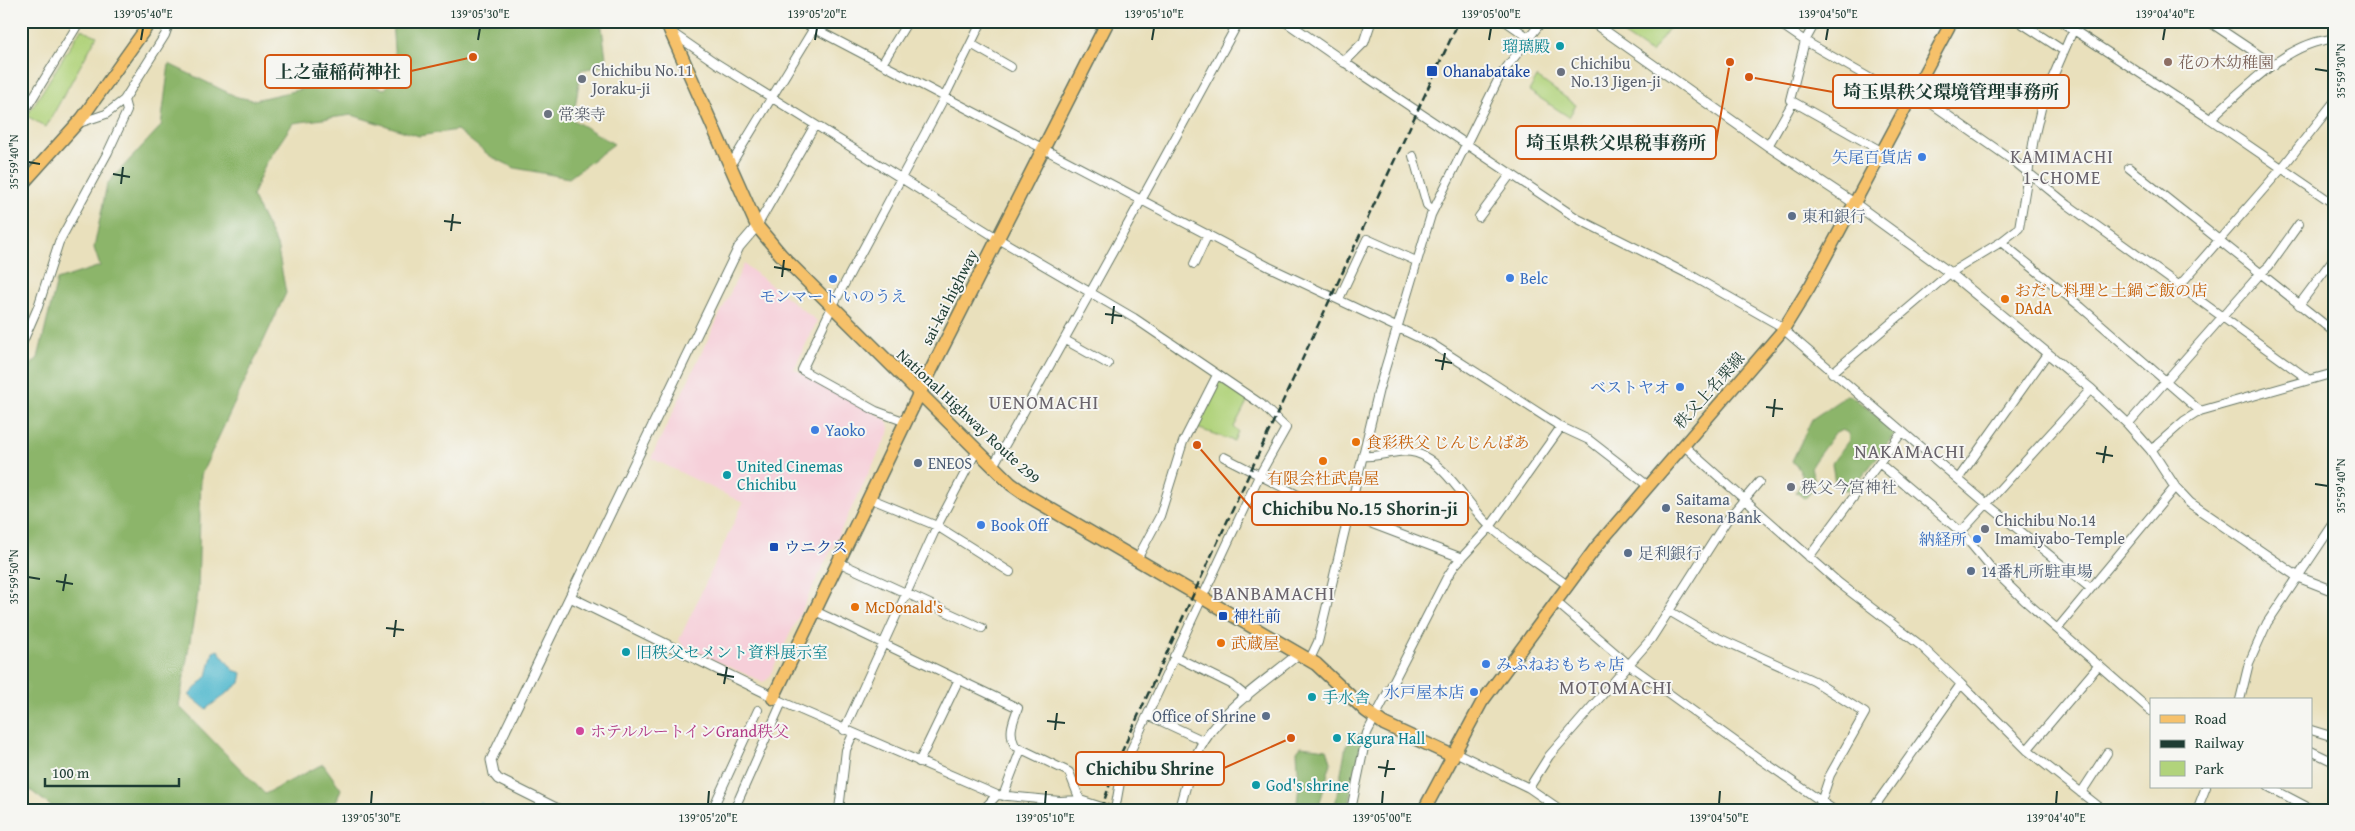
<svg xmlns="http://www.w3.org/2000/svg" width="2355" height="831" viewBox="0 0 2355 831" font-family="'Gentium Book Plus','Noto Serif JP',serif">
  <rect width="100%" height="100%" fill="#f6f6f2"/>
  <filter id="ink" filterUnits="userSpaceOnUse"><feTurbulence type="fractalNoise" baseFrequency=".02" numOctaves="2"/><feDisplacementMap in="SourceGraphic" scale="10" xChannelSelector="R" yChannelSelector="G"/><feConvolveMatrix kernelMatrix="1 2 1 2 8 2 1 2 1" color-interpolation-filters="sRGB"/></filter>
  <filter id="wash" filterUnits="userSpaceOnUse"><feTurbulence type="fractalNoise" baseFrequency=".0096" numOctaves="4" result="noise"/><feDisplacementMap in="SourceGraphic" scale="20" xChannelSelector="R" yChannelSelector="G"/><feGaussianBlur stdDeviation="1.12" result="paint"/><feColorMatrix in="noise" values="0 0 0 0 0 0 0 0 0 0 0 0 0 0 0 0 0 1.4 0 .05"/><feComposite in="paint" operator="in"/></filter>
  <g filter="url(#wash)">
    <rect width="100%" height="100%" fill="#e9e0bc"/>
    <path fill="#f6cfd9" d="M 744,264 L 817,321 L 794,369 L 886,419 L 890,430 L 768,679 L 763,682 L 683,646 L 679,640 L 743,503 L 651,458 Z"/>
    <path fill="#b1d37b" stroke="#688858" d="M 1634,21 L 1674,21 L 1651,53 L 1623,34 Z
      M 81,29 L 97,36 L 46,127 L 27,116 Z
      M 1537,77 L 1576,105 L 1569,117 L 1529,91 Z
      M 1218,380 L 1248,400 L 1234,427 L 1238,431 L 1234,441 L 1194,427 Z"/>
    <path fill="#8cb56b" stroke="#567950" d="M 392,21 L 601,21 L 607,65 L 581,70 L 573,120 L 614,144 L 569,178 L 515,168 L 490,156 L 457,130 L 419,136 L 352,115 L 293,123 L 265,165 L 252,196 L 277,245 L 286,293 L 201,475 L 198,593 L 179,706 L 265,794 L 323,764 L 341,789 L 333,810 L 56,810 L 21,783 L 21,374 L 38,358 L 57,280 L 100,266 L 94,248 L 107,184 L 161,126 L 169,64 L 237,97 L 254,100 L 342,80 L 385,89 L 396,76 Z
      M 1850,395 L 1897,431 L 1852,490 L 1845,490 L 1835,483 L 1832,463 L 1849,440 L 1848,433 L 1842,430 L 1834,434 L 1813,463 L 1811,468 L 1816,484 L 1805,499 L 1796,492 C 1806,476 1804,475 1792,461 L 1812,419 L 1846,396 Z
      M 1355,733 L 1359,735 L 1363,734 L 1348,810 L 1334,810 L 1346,746 Z
      M 1301,746 L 1327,749 L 1331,762 L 1319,806 L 1315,810 L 1296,810 L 1299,786 L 1297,751 Z"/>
    <path fill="#50b8cd" stroke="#387a80" d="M 218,650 L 233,670 L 242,673 L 240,683 L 206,709 L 189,695 L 207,676 L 213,652 Z"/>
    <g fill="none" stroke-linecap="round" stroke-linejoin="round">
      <path stroke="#50b8cd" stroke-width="2.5" d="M 478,810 L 481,804"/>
    </g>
  </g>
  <g filter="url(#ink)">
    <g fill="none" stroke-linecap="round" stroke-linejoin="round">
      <defs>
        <path id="minor" d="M 800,21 L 1269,267 L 1432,344 L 1561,427 L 1589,440 L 1647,485
          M 1505,21 L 1528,37
          M 1776,21 L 1805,41 L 1908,100
          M 1816,21 L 1805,41 L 1790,100 L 1883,152
          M 2018,21 L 2064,51
          M 2060,21 L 2210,119 L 2334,204
          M 2208,21 L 2274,65
          M 674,34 L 716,63 L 997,238 L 1134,318 L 1261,404 L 1286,428 L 1259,476 L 1132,748 L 1120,782 L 1115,810
          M 971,44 L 1011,67
          M 1344,62 L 1578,219 L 1694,277 L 1777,324 L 1987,504 L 2090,588
          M 882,64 L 908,21
          M 1913,91 L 2015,162 L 2068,205 L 2308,379
          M 21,117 L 80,21
          M 2210,119 C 2243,90 2288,41 2334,39
          M 79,123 L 106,114 L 124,100 L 165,35 L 170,21
          M 1768,146 L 1793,102
          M 1413,156 L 1427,205 L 1433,210
          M 730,166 L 814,28
          M 2129,168 L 2334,332
          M 1479,217 L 1510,175
          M 757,226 L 815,125
          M 2001,242 L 2081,307 L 2200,411
          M 1194,264 L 1208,234
          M 2180,285 L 2282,168 L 2334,102
          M 1339,299 L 1367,239 L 1416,261
          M 2299,305 L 2334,258
          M 1065,340 L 1108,364
          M 21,346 L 38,307 L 59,242 L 108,152 L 127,111 L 124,100
          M 1832,373 L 1950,273 L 2001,242 L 2019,228 L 2034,138 L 2043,100 L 2077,21
          M 906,422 L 876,411 L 802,370 L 832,307 L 943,100 L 982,21
          M 2128,424 L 2260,274 L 2269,266 L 2299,224
          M 1683,445 L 1839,583 L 1920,645 L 1961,684 L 2027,750 L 2103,810
          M 2151,450 L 2184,421 L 2200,411 L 2334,373
          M 1363,456 C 1381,458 1397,448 1416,453 C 1445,461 1470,509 1491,527 C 1514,549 1542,566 1567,585
          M 1224,457 L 1319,506 L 1348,517
          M 1879,463 L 1961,532 L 1991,568 L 2024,600 L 2151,711
          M 993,466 C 1077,319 1158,170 1239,21
          M 1958,479 L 2047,354
          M 869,498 L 937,526 L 1010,572
          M 1349,515 L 1462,558
          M 1961,532 L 2091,389
          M 1809,557 L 1902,432
          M 1136,561 L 1160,516 L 1183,442 L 1217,375
          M 838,562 L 982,628
          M 1555,601 L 1628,664 L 1754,755 L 1834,810
          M 815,611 L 1018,708 C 1013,722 1008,732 1015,746 L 1069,772 L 1080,800
          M 1669,611 L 1705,632 L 1814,681 L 1865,713 L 1830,775 L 1821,802
          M 2058,628 L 2175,487
          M 1174,656 L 1231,684 L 1247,697
          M 1309,661 L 1318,642 L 1379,389 L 1431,215 L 1500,76 L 1542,21
          M 773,698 L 997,795 L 1060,801 L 1080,800 L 1111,810
          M 2240,700 L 2249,663 L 2267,623 L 2334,523
          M 1148,715 L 1204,741
          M 844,730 L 937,526 L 977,450
          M 2311,730 L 2334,737
          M 2027,750 L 2099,665
          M 2311,751 L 2334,762
          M 1455,752 L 1529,788 L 1561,810
          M 919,762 L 959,679
          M 2269,787 L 2313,810
          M 1529,788 L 1549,756 L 1651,639 L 1727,520 L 1759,482
          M 2081,793 L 2107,753
          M 1003,796 L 1021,749
          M 712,810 L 758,710
          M 734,810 L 782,702
          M 839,810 L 846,750 L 853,734
          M 983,810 L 997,795
          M 1351,810 L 1367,733 L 1446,579 L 1455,565 L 1490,527 L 1561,427
          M 1872,810 L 1961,684
          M 2197,810 L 2206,787"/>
        <path id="tertiary" d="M 1285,21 L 1344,62 L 1364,42 L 1371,21
          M 1591,21 L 1768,146 L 1854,203 L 1950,273 L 2091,389 L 2128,424 L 2151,450 L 2175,487 L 2190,503 L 2298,577 L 2334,591
          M 570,597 L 774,697
          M 560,810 L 498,779 L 494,774 L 491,760 L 739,247 L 757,226
          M 1179,810 C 1186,786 1191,762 1204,741 C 1226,706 1266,681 1297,655"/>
        <path id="primary" d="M 21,186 L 82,118 L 151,21
          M 1453,756 L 1482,702 L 1597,546 L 1783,330 L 1810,286 L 1952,21"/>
        <path id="trunk" d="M 666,21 L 757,226 L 781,255 L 1011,484 L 1028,496 L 1316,664 L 1366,711 L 1384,724 L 1453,756 L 1424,810
          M 773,698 L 919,394 L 1108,21"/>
      </defs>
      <use href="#minor" stroke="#667664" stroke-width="10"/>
      <use href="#tertiary" stroke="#667664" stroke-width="11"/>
      <use href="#primary" stroke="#667664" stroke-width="14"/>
      <use href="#trunk" stroke="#667664" stroke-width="15"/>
      <use href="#minor" stroke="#fff" stroke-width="8"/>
      <use href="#tertiary" stroke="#fff" stroke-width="9"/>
      <use href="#primary" stroke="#f6c16b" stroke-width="11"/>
      <use href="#trunk" stroke="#f6c16b" stroke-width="12"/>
      <path stroke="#1f3d34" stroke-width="2.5" stroke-dasharray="8 4" stroke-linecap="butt" d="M 1101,810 L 1118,760 L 1194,593 L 1459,21"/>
    </g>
  </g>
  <path fill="none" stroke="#1f3d34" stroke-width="2" d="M 141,40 L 143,28M 478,40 L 480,28M 815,40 L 817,28M 1152,40 L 1154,28M 1489,40 L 1491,28M 1826,40 L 1828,28M 2163,40 L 2165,28M 2315,69 L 2328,71M 28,162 L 40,164M 113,174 L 130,177M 121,184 L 123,167M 444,221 L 461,223M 451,231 L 453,214M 774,267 L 791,270M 782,277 L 784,260M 1105,314 L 1122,316M 1112,324 L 1114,306M 1435,360 L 1452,363M 1442,370 L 1445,353M 1766,407 L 1783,409M 1773,417 L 1775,399M 2096,453 L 2113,456M 2103,463 L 2106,446M 2315,484 L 2328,486M 28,577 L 40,579M 56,581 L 73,584M 63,591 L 66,574M 386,628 L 404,630M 394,637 L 396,620M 717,674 L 734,677M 724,684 L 727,667M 1047,721 L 1065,723M 1055,730 L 1057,713M 1378,767 L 1395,769M 1385,777 L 1388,760M 371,804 L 372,791M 708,804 L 709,791M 1045,804 L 1046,791M 1382,804 L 1383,791M 1719,804 L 1720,791M 2056,804 L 2057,791"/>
  <g fill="#0f9aa8" stroke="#f6f6f2" stroke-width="2">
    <circle cx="1560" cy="46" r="5"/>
    <circle cx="727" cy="475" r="5"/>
    <circle cx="626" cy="652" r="5"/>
    <circle cx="1312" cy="697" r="5"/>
    <circle cx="1337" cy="738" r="5"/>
    <circle cx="1256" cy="785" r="5"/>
  </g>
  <circle fill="#8d6e63" stroke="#f6f6f2" stroke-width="2" cx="2168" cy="62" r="5"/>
  <g fill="#1a4fb4" stroke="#f6f6f2" stroke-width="2">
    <rect x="1426" y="65" width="12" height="12" rx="2.5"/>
    <rect x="769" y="542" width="10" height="10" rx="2.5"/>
    <rect x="1218" y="611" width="10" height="10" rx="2.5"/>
  </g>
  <g fill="#6b7280" stroke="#f6f6f2" stroke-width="2">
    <circle cx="1561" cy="72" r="5"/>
    <circle cx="582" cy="79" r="5"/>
    <circle cx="548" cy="114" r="5"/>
    <circle cx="1791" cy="487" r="5"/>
    <circle cx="1985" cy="529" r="5"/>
  </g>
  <g fill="#3f7fe0" stroke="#f6f6f2" stroke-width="2">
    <circle cx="1922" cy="157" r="5"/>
    <circle cx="1510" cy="278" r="5"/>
    <circle cx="833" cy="279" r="5"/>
    <circle cx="1680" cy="387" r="5"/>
    <circle cx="815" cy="430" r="5"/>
    <circle cx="981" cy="525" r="5"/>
    <circle cx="1977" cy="539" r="5"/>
    <circle cx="1486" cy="664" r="5"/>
    <circle cx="1474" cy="692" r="5"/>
  </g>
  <g fill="#5c6f8a" stroke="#f6f6f2" stroke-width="2">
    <circle cx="1792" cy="216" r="5"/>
    <circle cx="918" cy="463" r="5"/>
    <circle cx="1666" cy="508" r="5"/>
    <circle cx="1628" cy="553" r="5"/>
    <circle cx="1971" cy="571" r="5"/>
    <circle cx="1266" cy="716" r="5"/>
  </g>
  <g fill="#e8710a" stroke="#f6f6f2" stroke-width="2">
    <circle cx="2005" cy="299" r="5"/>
    <circle cx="1356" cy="442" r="5"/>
    <circle cx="1323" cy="461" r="5"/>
    <circle cx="855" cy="607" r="5"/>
    <circle cx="1221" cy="643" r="5"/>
  </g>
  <circle fill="#d1479c" stroke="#f6f6f2" stroke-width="2" cx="580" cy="731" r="5"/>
  <g text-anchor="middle" stroke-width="4" stroke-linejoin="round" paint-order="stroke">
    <g font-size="16" fill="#0d838f" stroke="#f6f6f2" text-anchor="start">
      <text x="1550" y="52" text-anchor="end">瑠璃殿</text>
      <text x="737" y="472">United Cinemas<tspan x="737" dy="18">Chichibu</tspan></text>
      <text x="636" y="658">旧秩父セメント資料展示室</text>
      <text x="1322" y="703">手水舎</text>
      <text x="1347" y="744">Kagura Hall</text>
      <text x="1266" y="791">God's shrine</text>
    </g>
    <g font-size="16" fill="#785e54" stroke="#f6f6f2" text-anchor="start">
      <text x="2178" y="68">花の木幼稚園</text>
    </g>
    <g font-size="16" fill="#5b616d" stroke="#f6f6f2" text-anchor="start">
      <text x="1571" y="69">Chichibu<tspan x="1571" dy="18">No.13 Jigen-ji</tspan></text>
      <text x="592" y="76">Chichibu No.11<tspan x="592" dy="18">Joraku-ji</tspan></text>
      <text x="558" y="120">常楽寺</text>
      <text x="1801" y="493">秩父今宮神社</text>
      <text x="1995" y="526">Chichibu No.14<tspan x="1995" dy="18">Imamiyabo-Temple</tspan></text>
    </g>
    <g font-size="16" fill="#164399" stroke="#f6f6f2" text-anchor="start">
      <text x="1443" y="77">Ohanabatake</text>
      <text x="784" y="553">ウニクス</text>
      <text x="1233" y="622">神社前</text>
    </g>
    <g font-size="16" fill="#366cbe" stroke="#f6f6f2" text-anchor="end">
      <text x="1912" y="163">矢尾百貨店</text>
      <text x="1520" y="284" text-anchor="start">Belc</text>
      <text x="833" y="302" text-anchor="middle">モンマート いのうえ</text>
      <text x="1670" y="393">ベストヤオ</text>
      <text x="825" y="436" text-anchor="start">Yaoko</text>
      <text x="991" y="531" text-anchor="start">Book Off</text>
      <text x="1967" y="545">納経所</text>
      <text x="1496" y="670" text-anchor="start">みふねおもちゃ店</text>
      <text x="1464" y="698">水戸屋本店</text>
    </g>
    <g font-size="16" fill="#4e5e75" stroke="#f6f6f2" text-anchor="start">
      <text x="1802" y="222">東和銀行</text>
      <text x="928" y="469">ENEOS</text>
      <text x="1676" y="505">Saitama<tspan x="1676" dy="18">Resona Bank</tspan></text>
      <text x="1638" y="559">足利銀行</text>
      <text x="1981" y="577">14番札所駐車場</text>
      <text x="1256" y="722" text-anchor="end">Office of Shrine</text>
    </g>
    <g font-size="16" fill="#c56008" stroke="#f6f6f2" text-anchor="start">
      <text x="2015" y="296">おだし料理と土鍋ご飯の店<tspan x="2015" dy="18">DAdA</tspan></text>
      <text x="1366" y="448">食彩秩父 じんじんばあ</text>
      <text x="1323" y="484" text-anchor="middle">有限会社武島屋</text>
      <text x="865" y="613">McDonald's</text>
      <text x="1231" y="649">武蔵屋</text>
    </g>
    <g font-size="16" fill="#1f3d34" stroke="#f6f6f2">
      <text transform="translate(949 297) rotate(-63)" y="6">sai-kai highway</text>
      <text transform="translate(1709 390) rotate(-48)" y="6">秩父上名栗線</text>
      <text transform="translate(969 416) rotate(43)" y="6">National Highway Route 299</text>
    </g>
    <g font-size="16" fill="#b23c85" stroke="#f6f6f2" text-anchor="start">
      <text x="590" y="737">ホテルルートインGrand秩父</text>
    </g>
    <g font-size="18" letter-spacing="1" fill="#69636b" stroke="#f6f6f2">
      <text x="2062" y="163">KAMIMACHI<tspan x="2062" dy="21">1-CHOME</tspan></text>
    </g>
    <g font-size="19" letter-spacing="1" fill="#69636b" stroke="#f6f6f2">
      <text x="1044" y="409">UENOMACHI</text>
      <text x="1910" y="458">NAKAMACHI</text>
      <text x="1274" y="600">BANBAMACHI</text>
      <text x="1616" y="694">MOTOMACHI</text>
    </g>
  </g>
  <path fill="none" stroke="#d45610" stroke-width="2" d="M473 57L411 71M1749 77L1833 92M1730 62L1716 142M1197 445L1252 509M1291 738L1224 768"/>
  <g fill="#d45610" stroke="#f6f6f2" stroke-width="2">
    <circle cx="473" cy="57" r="5"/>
    <circle cx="1749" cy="77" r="5"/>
    <circle cx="1730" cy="62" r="5"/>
    <circle cx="1197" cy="445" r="5"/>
    <circle cx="1291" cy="738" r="5"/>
  </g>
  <g fill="#f6f6f2" stroke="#d45610" stroke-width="2">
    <rect x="265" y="55" width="146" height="33" rx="5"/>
    <rect x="1833" y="75" width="236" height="33" rx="5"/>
    <rect x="1516" y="126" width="200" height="33" rx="5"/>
    <rect x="1252" y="492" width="216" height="33" rx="5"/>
    <rect x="1076" y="752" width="148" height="33" rx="5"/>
  </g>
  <g font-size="18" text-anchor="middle" font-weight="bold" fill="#1f3d34">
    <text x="338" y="78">上之壷稲荷神社</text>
    <text x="1951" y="98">埼玉県秩父環境管理事務所</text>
    <text x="1616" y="149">埼玉県秩父県税事務所</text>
    <text x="1360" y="515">Chichibu No.15 Shorin-ji</text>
    <text x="1150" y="775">Chichibu Shrine</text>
  </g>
  <rect width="2355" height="831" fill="none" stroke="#f6f6f2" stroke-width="55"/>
  <rect x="2150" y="698" width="162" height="90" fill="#f6f6f2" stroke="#a0aca6"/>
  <rect x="2160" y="715" width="25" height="8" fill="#f6c16b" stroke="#a0aca6"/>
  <text x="2195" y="724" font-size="15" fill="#1f3d34">Road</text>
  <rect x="2160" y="740" width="25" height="8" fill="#1f3d34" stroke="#a0aca6"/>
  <text x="2195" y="748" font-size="15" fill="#1f3d34">Railway</text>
  <rect x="2160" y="761" width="25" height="15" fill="#b1d37b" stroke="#a0aca6"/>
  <text x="2195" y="774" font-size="15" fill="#1f3d34">Park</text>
  <path d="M45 778v8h134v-8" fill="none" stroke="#1f3d34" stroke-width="2.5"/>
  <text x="52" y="778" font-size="15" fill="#1f3d34" stroke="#f6f6f2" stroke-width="4" paint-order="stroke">100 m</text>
  <rect x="28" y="28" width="2300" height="776" fill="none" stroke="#1f3d34" stroke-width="2"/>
  <g font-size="12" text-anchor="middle" fill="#1f3d34">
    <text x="143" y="18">139°05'40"E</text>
    <text x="480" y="18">139°05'30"E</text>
    <text x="817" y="18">139°05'20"E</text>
    <text x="1154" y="18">139°05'10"E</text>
    <text x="1491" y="18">139°05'00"E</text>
    <text x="1828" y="18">139°04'50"E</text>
    <text x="2165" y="18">139°04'40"E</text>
    <text transform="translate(2341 71) rotate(-90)" y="4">35°59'30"N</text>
    <text transform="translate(14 162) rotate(-90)" y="4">35°59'40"N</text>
    <text transform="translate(2341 486) rotate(-90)" y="4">35°59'40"N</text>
    <text transform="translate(14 577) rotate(-90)" y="4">35°59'50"N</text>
    <text x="371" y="822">139°05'30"E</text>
    <text x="708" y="822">139°05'20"E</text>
    <text x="1045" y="822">139°05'10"E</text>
    <text x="1382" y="822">139°05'00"E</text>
    <text x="1719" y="822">139°04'50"E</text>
    <text x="2056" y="822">139°04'40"E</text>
  </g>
</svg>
